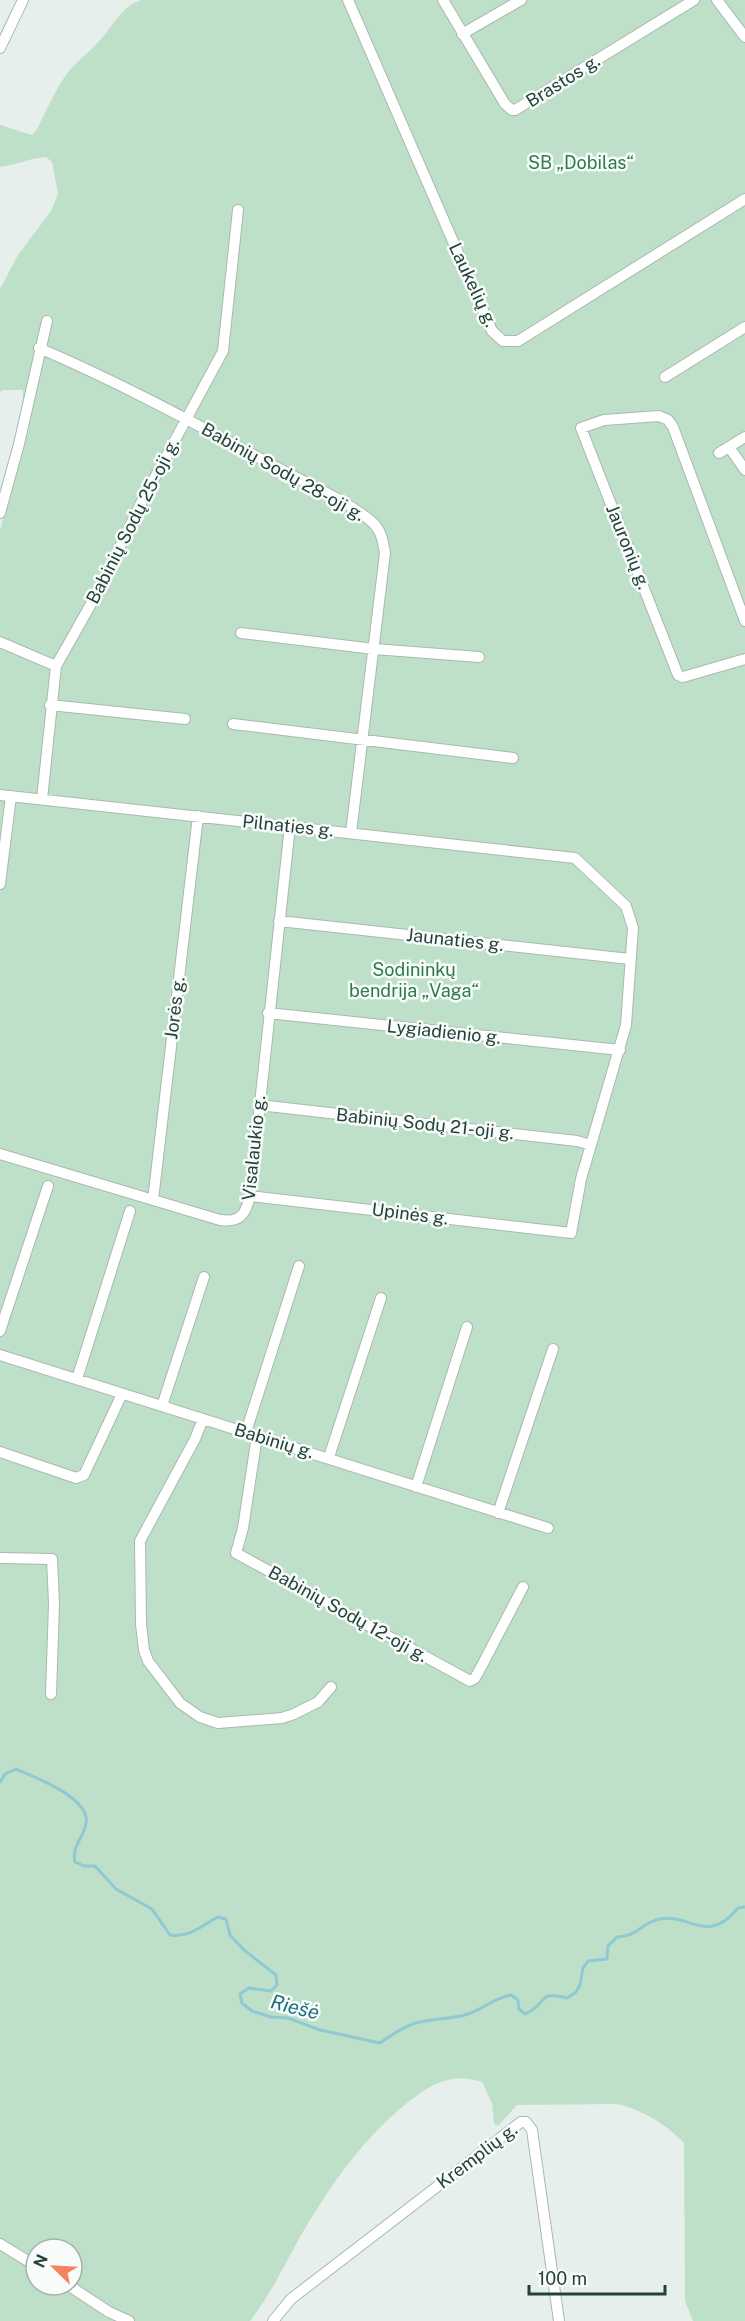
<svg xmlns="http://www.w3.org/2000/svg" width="745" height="2321" viewBox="0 0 745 2321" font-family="'Public Sans',sans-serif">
  <rect width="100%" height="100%" fill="#e6efeb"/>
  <path fill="#bfe0c8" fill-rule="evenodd" d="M 141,0 L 745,0 L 745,2321 L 693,2321 L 685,2301 L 684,2143 C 666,2124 641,2109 616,2104 L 517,2105 L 498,2126 L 494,2124 L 492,2103 L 482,2082 C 450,2070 424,2088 400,2109 C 359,2144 332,2184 304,2230 C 286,2261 272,2293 250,2321 L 0,2321 L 0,530 L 23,440 L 23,390 L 4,390 L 0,392 L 0,289 L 18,255 L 51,211 L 58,194 L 52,162 L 46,157 C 30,158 16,165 0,167 L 0,125 L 32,135 L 36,131 C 45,114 53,94 64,78 C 74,62 91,52 102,38 C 115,23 121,7 141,0 ZM 36,2249 L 72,2249 L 72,2285 L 36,2285 Z"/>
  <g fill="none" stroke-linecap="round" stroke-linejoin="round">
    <path stroke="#8ec9d4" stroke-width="3" d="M 0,1782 L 5,1774 L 16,1769 C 34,1777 91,1798 86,1823 C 84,1838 71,1846 75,1862 L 84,1866 L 95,1866 L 116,1889 L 152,1909 L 170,1935 C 190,1938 202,1925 218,1917 L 226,1919 L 230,1935 L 244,1950 L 276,1975 L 277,1985 L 271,1991 L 249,1988 L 240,1994 L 242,2003 L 252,2011 L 271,2017 L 288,2018 L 320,2030 L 380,2043 C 390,2036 401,2028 413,2024 C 428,2018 450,2020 468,2014 C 483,2009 496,1997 511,1995 L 518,2000 L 519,2009 L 525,2014 C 548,2005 535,1990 567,1998 L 576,1992 L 580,1985 L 583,1968 L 588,1961 L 607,1959 L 608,1946 L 617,1937 C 637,1937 642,1922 660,1919 C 690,1913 707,1946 738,1908 L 745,1907"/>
    <defs>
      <path id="minor" d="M 348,0 L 492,331 L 503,341 L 518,341 L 745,199
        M 443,0 L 505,104 L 512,110 L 515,110 L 694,0
        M 717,0 L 745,37
        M 462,34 L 521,0
        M 0,48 L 23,0
        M 39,348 C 121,383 198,425 276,467 C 305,483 346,500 371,521 C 381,529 383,541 385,553 L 351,833
        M 665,377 L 745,327
        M 729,447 L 745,470
        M 719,453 L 745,437
        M 0,513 L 19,444 L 47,321
        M 745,621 L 673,427 L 668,420 L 659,416 L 604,420 L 581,428 L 678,675 L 683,677 L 745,659
        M 241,633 L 374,649 L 479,657
        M 0,642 L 56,666
        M 50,705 L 185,719
        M 233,724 L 513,758
        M 0,795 L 575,858 L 626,906 L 633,928 L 626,1025 L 581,1179 L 571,1233 L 250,1196
        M 42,799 L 56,666 L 100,588 L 141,503 L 223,351 L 238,210
        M 0,884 L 11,796
        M 279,921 L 630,959
        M 268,1013 L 620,1050
        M 259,1105 L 577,1141 L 591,1145
        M 0,1154 L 220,1220 C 240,1223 246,1214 250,1196 L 290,826
        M 153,1200 L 198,816
        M 0,1331 L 48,1186
        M 0,1355 L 548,1528
        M 77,1379 L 130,1211
        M 162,1406 L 204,1277
        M 203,1419 L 195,1439 L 140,1541 L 141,1624 L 144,1650 L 148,1661 L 180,1703 L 200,1717 L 218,1723 L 282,1718 L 294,1714 L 318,1702 L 331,1687
        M 246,1432 L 299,1266
        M 257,1436 L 243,1528 L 236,1553 L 470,1681 L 475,1678 L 479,1671 L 523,1587
        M 0,1452 L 76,1478 L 84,1475 L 122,1394
        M 329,1457 L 381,1298
        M 416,1487 L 467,1327
        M 498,1513 L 553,1349
        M 0,1558 L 52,1559 L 54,1604 L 51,1694
        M 0,2244 L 36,2266
        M 68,2285 L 109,2312 L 129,2321
        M 273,2321 L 291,2299 L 521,2122 L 526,2122 L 532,2130 L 559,2321"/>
    </defs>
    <use href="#minor" stroke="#a8b8b2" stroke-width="12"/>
    <use href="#minor" stroke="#fff" stroke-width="10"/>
  </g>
  <g text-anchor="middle" stroke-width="5" stroke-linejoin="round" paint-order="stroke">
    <g font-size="18" fill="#24423a" stroke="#f7fbf9">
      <text transform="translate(563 81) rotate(-32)" y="6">Brastos g.</text>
      <text transform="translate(473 285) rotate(65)" y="6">Laukelių g.</text>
      <text transform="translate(283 472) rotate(29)" y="6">Babinių Sodų 28-oji g.</text>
      <text transform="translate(133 521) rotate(-63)" y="6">Babinių Sodų 25-oji g.</text>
      <text transform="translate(628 547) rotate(68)" y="6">Jauronių g.</text>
      <text transform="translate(288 826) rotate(6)" y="6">Pilnaties g.</text>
      <text transform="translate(455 940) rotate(6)" y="6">Jaunaties g.</text>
      <text transform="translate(175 1008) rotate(-83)" y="6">Jorės g.</text>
      <text transform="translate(444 1032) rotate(6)" y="6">Lygiadienio g.</text>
      <text transform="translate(425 1124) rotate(6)" y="6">Babinių Sodų 21-oji g.</text>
      <text transform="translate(254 1148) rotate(-84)" y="6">Visalaukio g.</text>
      <text transform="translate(410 1214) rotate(7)" y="6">Upinės g.</text>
      <text transform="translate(274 1441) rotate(17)" y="6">Babinių g.</text>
      <text transform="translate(348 1614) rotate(29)" y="6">Babinių Sodų 12-oji g.</text>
      <text transform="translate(477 2156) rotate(-37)" y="6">Kremplių g.</text>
    </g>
    <g font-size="18" fill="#2d7a4b" stroke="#f7fbf9">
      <text x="581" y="169">SB „Dobilas“</text>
      <text x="414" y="976">Sodininkų<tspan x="414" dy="21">bendrija „Vaga“</tspan></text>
    </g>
    <g font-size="20" font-style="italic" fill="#1c6f80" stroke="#f7fbf9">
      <text transform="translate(295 2007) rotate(14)" y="7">Riešė</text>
    </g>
  </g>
  <g transform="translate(54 2267) rotate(294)"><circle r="28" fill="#f7fbf9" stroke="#a3b1ad" stroke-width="1.5"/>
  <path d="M0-4.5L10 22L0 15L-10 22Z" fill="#f4845f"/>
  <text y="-9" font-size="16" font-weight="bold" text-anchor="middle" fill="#24423a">N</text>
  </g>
  <path d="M529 2285v9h136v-9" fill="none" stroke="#24423a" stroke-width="3"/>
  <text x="538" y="2285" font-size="18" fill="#24423a" stroke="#f7fbf9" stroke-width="4.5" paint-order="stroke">100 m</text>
</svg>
